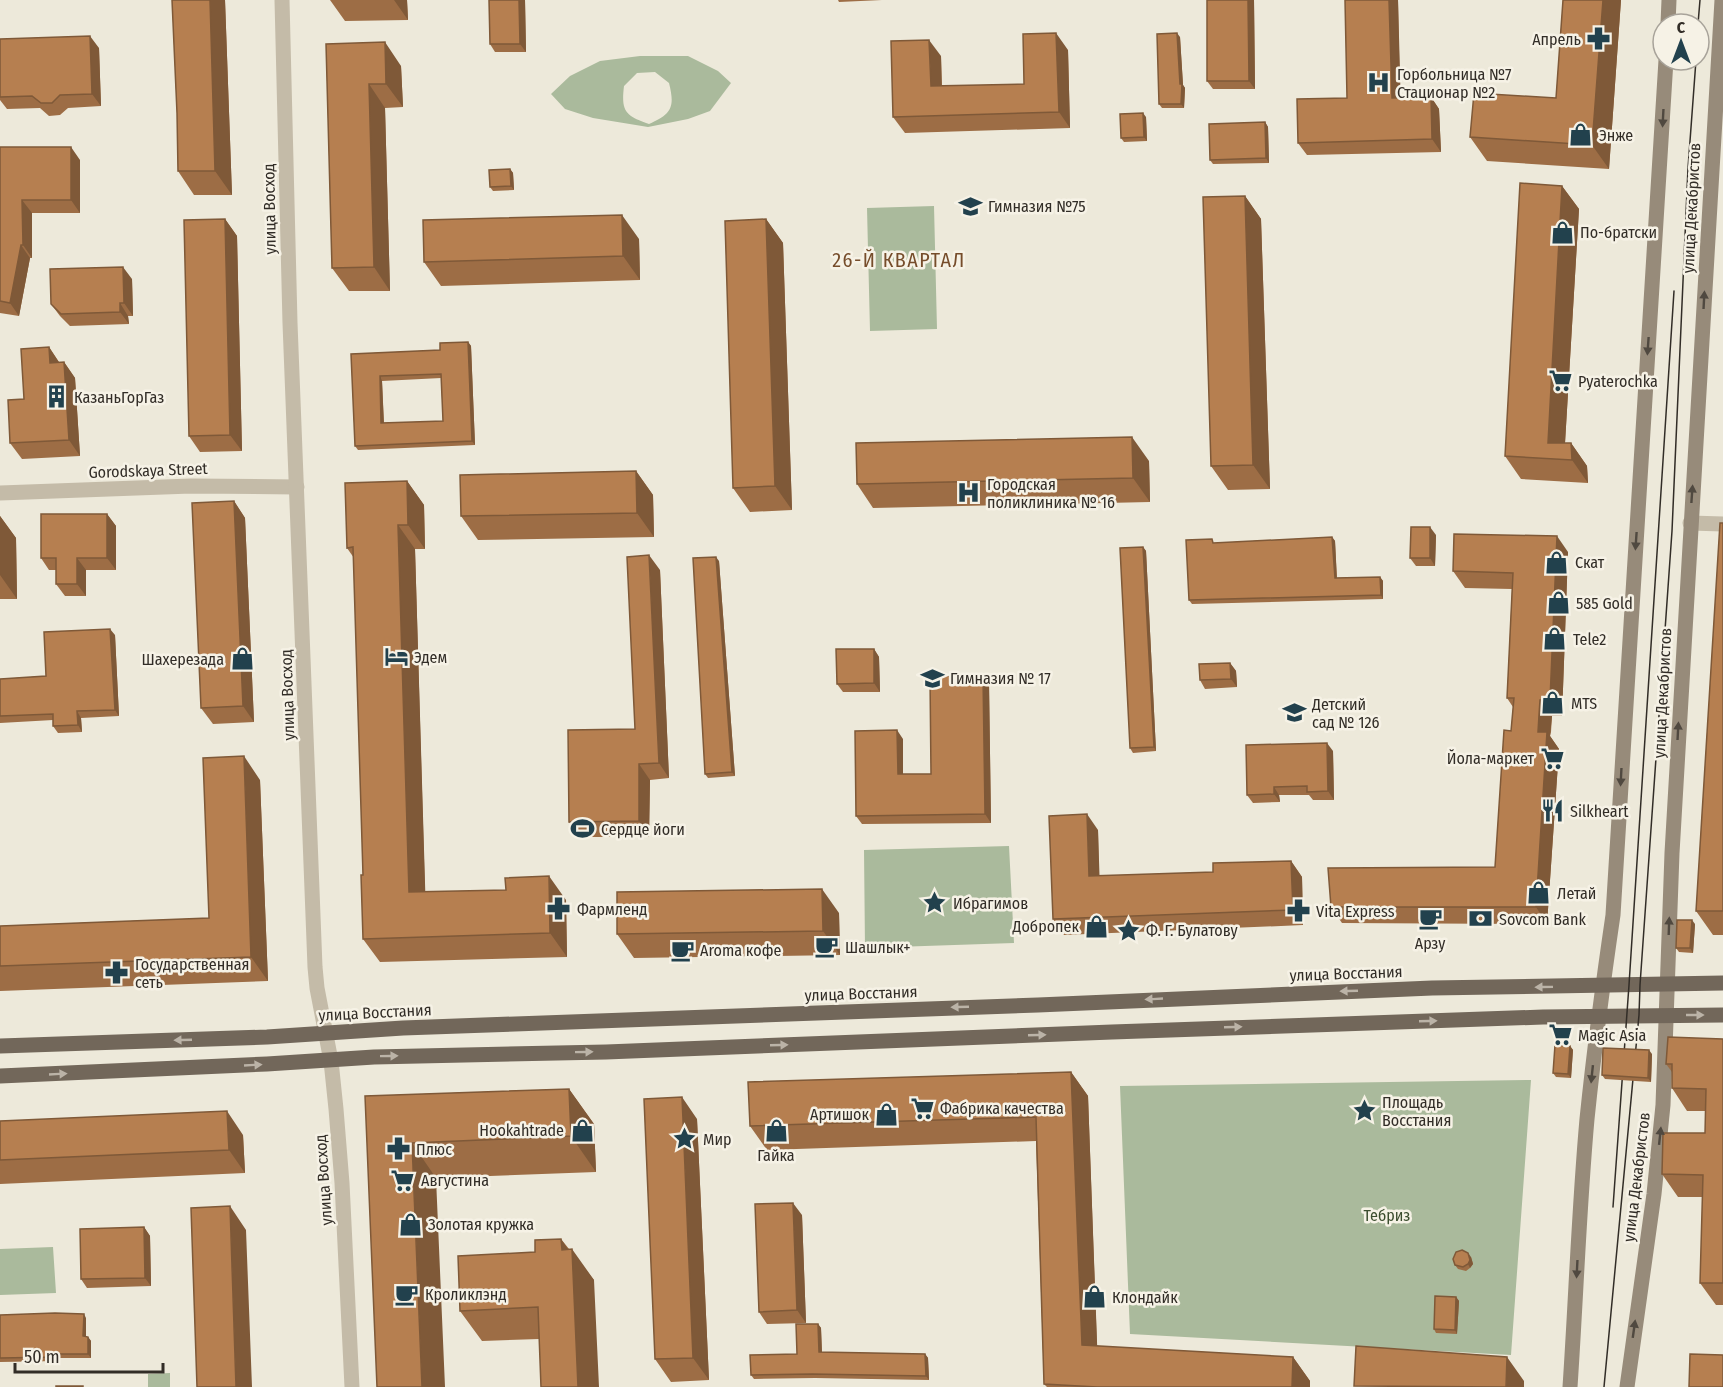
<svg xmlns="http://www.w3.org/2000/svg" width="1723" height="1387" viewBox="0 0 1723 1387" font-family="'Fira Sans Condensed',sans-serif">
  <rect width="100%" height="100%" fill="#ede9da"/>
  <path fill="#aaba9c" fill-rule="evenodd" d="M 640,56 L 688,56 L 718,71 L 731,83 L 710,111 L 688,119 L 648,127 L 593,118 L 565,109 L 551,94 L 570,76 L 600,61 ZM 655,72 L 669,83 C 675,107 672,114 649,124 C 625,116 621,111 624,86 L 637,73 Z
    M 934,206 L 937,329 L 870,331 L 867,208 Z
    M 1009,846 L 1014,943 L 865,948 L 864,850 Z
    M 1531,1080 L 1511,1355 L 1130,1334 L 1120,1086 Z
    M 53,1247 L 56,1293 L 0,1295 L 0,1249 Z
    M 170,1373 L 170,1387 L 148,1387 L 148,1374 Z"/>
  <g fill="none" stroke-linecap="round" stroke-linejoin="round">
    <path stroke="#c4bba8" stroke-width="15" d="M 0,493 L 191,486 L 297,487
      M 1690,523 L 1723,524"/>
    <path stroke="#c4bba8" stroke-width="15" d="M 282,0 L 290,323 L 315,967 L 317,988 L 331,1061 L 336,1109 L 342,1183 L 352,1387"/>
    <path stroke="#978b7a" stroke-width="15" d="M 1668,24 L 1669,0
      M 1570,1387 C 1576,1298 1579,1208 1587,1119 C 1594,1051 1603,983 1613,915 L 1666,60
      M 1627,1387 L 1654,1194 L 1663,1105 L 1672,853 L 1722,0"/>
    <path stroke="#72675a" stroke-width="15" d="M 0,1046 L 267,1037 L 403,1028 L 1038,1005 L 1432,988 L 1723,983
      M 0,1076 L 267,1064 L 374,1057 L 606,1052 L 1112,1032 L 1543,1017 L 1723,1015"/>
    <path stroke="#322d27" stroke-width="1.5" d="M 1698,24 L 1700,0
      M 1613,1207 L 1629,985 L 1674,291
      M 1604,1387 L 1639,1015 L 1640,985 L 1672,531 L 1688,168 L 1696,60"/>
  </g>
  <path fill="#9d6d45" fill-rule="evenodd" d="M 172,0 L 225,0 L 232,195 L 194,195 L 178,171 L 177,113 Z
    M 330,0 L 407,0 L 408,20 L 345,21 Z
    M 489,0 L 525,0 L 526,52 L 495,52 L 490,44 Z
    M 838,0 L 882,0 L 839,2 Z
    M 1207,0 L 1254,0 L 1255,89 L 1213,89 L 1207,81 Z
    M 1398,0 L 1400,98 L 1431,97 L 1439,109 L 1441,152 L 1307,155 L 1298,143 L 1347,98 Z
    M 1563,0 L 1621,0 L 1609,169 L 1487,161 L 1470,137 L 1556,98 Z
    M 1180,37 L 1183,85 L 1185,88 L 1184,108 L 1162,108 L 1159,104 Z
    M 0,39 L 99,48 L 101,106 L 68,108 L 60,115 L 49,116 L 40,108 L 7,109 L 0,100 Z
    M 326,44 L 401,66 L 403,107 L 385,108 L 390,291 L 349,291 L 332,268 Z
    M 1068,50 L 1070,128 L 905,133 L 893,117 L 941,56 L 942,86 L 1024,84 Z
    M 1146,117 L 1147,141 L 1124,142 L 1121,138 Z
    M 1265,122 L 1268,127 L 1269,163 L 1213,164 L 1210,160 Z
    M 0,147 L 80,160 L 80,213 L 32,213 L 32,258 L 30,258 L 19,316 L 0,313 Z
    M 510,169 L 513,173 L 514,190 L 493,191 L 490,187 Z
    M 1562,186 L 1579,209 L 1565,443 L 1571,443 L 1587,466 L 1588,483 L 1521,479 L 1505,456 Z
    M 1245,196 L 1261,219 L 1270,489 L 1228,490 L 1211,466 Z
    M 225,219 L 237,236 L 242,451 L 200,452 L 189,436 Z
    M 766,219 L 783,243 L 792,510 L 750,512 L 733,488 Z
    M 639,239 L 640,280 L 441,286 L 424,262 Z
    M 132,279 L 133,316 L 128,316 L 129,324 L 70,326 L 60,316 L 51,304 Z
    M 468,342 L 471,346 L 475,445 L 358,450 L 355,446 L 351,354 L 440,350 ZM 441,378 L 443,421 L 384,423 L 382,381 Z
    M 49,347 L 59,362 L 64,362 L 75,378 L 80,456 L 22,459 L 10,443 L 24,399 Z
    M 1149,461 L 1150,502 L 873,508 L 857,484 Z
    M 636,471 L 653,495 L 654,537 L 478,540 L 461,516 Z
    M 407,481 L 424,505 L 425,549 L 415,549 L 425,892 L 566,900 L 567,957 L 380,962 L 363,939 L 363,875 L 354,558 L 347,548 Z
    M 234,501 L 245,518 L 254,722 L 213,724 L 201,708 Z
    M 107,514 L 116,526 L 116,570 L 86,570 L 86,596 L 65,596 L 56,584 L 56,570 L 49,570 L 41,558 Z
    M 0,516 L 16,538 L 17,599 L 0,599 Z
    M 1723,523 L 1723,935 L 1713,935 L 1696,911 Z
    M 1436,535 L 1435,566 L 1416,566 L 1410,558 Z
    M 1332,537 L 1335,541 L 1337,578 L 1380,577 L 1383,581 L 1383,599 L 1192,604 L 1189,600 L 1215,543 Z
    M 1143,547 L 1146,551 L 1156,751 L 1133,753 L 1130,748 Z
    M 1568,552 L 1562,716 L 1552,716 L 1551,732 L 1550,736 L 1559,749 L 1547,924 L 1342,923 L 1331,907 L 1495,867 L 1511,731 L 1513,707 L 1507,698 L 1512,589 L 1465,588 L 1453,571 Z
    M 719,561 L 735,776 L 708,778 L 705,774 Z
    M 660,570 L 669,778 L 650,780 L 649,837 L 580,837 L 569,822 L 635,729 Z
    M 115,635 L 119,716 L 81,718 L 82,732 L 58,733 L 53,726 L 53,720 L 0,723 L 0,679 L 46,676 Z
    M 874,649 L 879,657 L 880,692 L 843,692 L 837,684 Z
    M 1230,663 L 1236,671 L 1237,687 L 1205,689 L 1200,680 Z
    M 989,683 L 991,823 L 862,824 L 856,816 L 903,739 L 903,774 L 931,774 Z
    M 1333,751 L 1334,800 L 1313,800 L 1309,795 L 1279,795 L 1280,802 L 1253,803 L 1247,795 Z
    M 260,780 L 268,981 L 0,991 L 0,926 L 209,918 Z
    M 1098,830 L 1099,876 L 1213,872 L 1291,861 L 1302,877 L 1303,925 L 1064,935 L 1053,919 Z
    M 839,913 L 840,955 L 634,958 L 617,934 Z
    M 1695,924 L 1693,953 L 1679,952 L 1676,948 Z
    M 1723,1039 L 1723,1305 L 1716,1305 L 1700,1283 L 1703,1197 L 1678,1197 L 1662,1174 L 1705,1133 L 1706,1111 L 1687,1111 L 1672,1088 L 1672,1072 L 1666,1064 Z
    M 1570,1046 L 1573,1050 L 1571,1078 L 1556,1077 L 1553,1073 Z
    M 1652,1054 L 1651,1082 L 1605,1079 L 1602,1075 Z
    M 1071,1072 L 1088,1096 L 1097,1346 L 1293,1357 L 1310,1381 L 1310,1387 L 1047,1387 L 1044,1384 L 1036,1141 L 767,1150 L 750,1126 Z
    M 569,1089 L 594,1124 L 596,1172 L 436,1178 L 365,1096 Z
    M 697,1119 L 709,1380 L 671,1382 L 655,1359 Z
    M 0,1121 L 243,1135 L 245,1173 L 0,1184 Z
    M 802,1215 L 806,1323 L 767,1324 L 759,1312 Z
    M 144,1227 L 150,1236 L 151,1286 L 87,1288 L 81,1279 Z
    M 561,1239 L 594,1280 L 539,1339 L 482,1341 L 460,1311 L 535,1252 Z
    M 1471,1257 L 1473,1264 L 1470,1268 L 1466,1271 L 1458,1269 L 1455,1265 Z
    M 1456,1297 L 1459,1301 L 1457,1334 L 1436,1333 L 1434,1329 Z
    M 0,1315 L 86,1318 L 86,1337 L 88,1337 L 91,1341 L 91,1358 L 59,1358 L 59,1361 L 0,1362 Z
    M 818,1324 L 821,1328 L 822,1352 L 925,1354 L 928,1358 L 929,1380 L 815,1378 L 754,1379 L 751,1375 L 797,1354 Z"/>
  <path fill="#7f5938" d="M 210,0 L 225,0 L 232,195 L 215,171 Z
    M 394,0 L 407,0 L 408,20 Z
    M 519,0 L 525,0 L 526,52 L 520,44 Z
    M 1248,0 L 1254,0 L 1255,89 L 1249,81 Z
    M 1389,0 L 1398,0 L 1401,110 L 1392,98 Z
    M 1603,0 L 1621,0 L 1609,169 L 1592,145 Z
    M 1056,33 L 1068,50 L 1070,128 L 1059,112 Z
    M 1177,33 L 1180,37 L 1183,85 L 1185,88 L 1184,108 L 1181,104 Z
    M 90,36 L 99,48 L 101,106 L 92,94 Z
    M 929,40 L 941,56 L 942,103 L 931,86 Z
    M 385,42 L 401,66 L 403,107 L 386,84 Z
    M 369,84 L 385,108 L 390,291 L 374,267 Z
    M 1431,97 L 1439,109 L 1441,152 L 1432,139 Z
    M 1143,113 L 1146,117 L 1147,141 L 1144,137 Z
    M 1265,122 L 1268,127 L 1269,163 L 1266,158 Z
    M 71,147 L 80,160 L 80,213 L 71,200 Z
    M 510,169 L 513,173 L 514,190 L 511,186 Z
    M 1562,186 L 1579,209 L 1564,460 L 1548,443 Z
    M 1245,196 L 1261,219 L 1270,489 L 1253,465 Z
    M 22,200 L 32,213 L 32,258 L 23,245 Z
    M 622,215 L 639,239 L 640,280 L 623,256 Z
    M 225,219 L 237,236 L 242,451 L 230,435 Z
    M 766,219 L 783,243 L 792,510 L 775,486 Z
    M 21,245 L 30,258 L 19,316 L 10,303 Z
    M 123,267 L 132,279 L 133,316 L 124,303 Z
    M 120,303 L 128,316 L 129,324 L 120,312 Z
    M 468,342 L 471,346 L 475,445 L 472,441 Z
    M 49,347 L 60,364 L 50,363 Z
    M 64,362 L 75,378 L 80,456 L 69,440 Z
    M 380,376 L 382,381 L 384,428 L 381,423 Z
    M 1132,437 L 1149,461 L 1150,502 L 1133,478 Z
    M 1571,443 L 1587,466 L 1588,483 L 1572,460 Z
    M 636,471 L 653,495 L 654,537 L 637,513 Z
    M 407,481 L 424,505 L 425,549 L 408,525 Z
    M 234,501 L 245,518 L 254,722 L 243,706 Z
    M 107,514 L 116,526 L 116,570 L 107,558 Z
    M 0,516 L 16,538 L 17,599 L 0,575 Z
    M 398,525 L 415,549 L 426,916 L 409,892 Z
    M 1430,527 L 1436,535 L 1435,566 L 1430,558 Z
    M 1557,536 L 1568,552 L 1562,716 L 1550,700 Z
    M 1332,537 L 1335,541 L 1337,583 L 1335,578 Z
    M 1143,547 L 1146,551 L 1156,751 L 1154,747 Z
    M 649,555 L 660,570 L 669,778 L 659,763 Z
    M 716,557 L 719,561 L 735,776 L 732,772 Z
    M 77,558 L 86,570 L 86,596 L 77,584 Z
    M 1380,577 L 1383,581 L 1383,599 L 1381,595 Z
    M 110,629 L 115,635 L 119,716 L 115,710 Z
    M 874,649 L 879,657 L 880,692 L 874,683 Z
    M 1230,663 L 1236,671 L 1237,687 L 1231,679 Z
    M 983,675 L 989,683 L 991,823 L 985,814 Z
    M 1540,700 L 1552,716 L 1550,736 L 1559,749 L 1547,924 L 1536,907 L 1538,732 Z
    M 77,711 L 81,718 L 82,732 L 78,725 Z
    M 897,730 L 903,739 L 903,782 L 898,774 Z
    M 1327,743 L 1333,751 L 1334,800 L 1328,791 Z
    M 244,756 L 260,780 L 268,981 L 251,957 Z
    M 639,764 L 650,780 L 649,837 L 639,821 Z
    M 1274,787 L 1279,795 L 1280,802 L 1274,794 Z
    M 1087,814 L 1098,830 L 1100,891 L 1089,876 Z
    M 1291,861 L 1302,877 L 1303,925 L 1293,910 Z
    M 549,876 L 566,900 L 567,957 L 550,933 Z
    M 822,889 L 839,913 L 840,955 L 823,931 Z
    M 1692,920 L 1695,924 L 1693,953 L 1690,948 Z
    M 1570,1046 L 1573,1050 L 1571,1078 L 1568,1074 Z
    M 1649,1050 L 1652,1054 L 1651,1082 L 1648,1078 Z
    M 1071,1072 L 1088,1096 L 1098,1369 L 1082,1345 Z
    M 569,1089 L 594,1124 L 596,1172 L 571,1136 Z
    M 682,1097 L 697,1119 L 709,1380 L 693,1358 Z
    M 227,1111 L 243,1135 L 245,1173 L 229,1150 Z
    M 412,1143 L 436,1178 L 445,1387 L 422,1387 Z
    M 793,1203 L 802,1215 L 806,1323 L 797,1310 Z
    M 230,1206 L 246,1230 L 252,1387 L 236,1387 Z
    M 144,1227 L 150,1236 L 151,1286 L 145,1278 Z
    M 561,1239 L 572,1255 L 572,1249 L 594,1280 L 599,1387 L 578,1387 L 562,1250 Z
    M 1468,1253 L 1471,1257 L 1473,1264 L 1470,1268 L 1468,1264 Z
    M 1456,1297 L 1459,1301 L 1457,1334 L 1455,1330 Z
    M 84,1314 L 86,1318 L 86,1341 L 83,1336 Z
    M 818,1324 L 821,1328 L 822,1356 L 819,1352 Z
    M 88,1337 L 91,1341 L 91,1358 L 88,1354 Z
    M 925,1354 L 928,1358 L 929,1380 L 926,1376 Z
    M 1293,1357 L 1310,1381 L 1310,1387 L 1292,1387 Z
    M 1507,1357 L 1524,1381 L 1524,1387 L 1506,1387 Z"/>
  <path fill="#b67f50" stroke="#7f5938" stroke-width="1.5" fill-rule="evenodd" d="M 172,0 L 210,0 L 215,171 L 178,171 L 177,113 Z
    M 489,0 L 519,0 L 520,44 L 490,44 Z
    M 1207,0 L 1248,0 L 1249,81 L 1207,81 Z
    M 1345,0 L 1389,0 L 1392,98 L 1431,97 L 1432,139 L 1298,143 L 1297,99 L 1347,98 Z
    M 1563,0 L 1603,0 L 1592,145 L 1470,137 L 1474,93 L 1556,98 Z
    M 1056,33 L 1059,112 L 893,117 L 891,41 L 929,40 L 931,86 L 1024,84 L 1023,34 Z
    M 1177,33 L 1180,84 L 1182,84 L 1181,104 L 1159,104 L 1157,34 Z
    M 90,36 L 92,94 L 60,95 L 52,103 L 41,103 L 32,96 L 0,97 L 0,39 Z
    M 385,42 L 386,84 L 369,84 L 374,267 L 332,268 L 326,44 Z
    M 1143,113 L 1144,137 L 1121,138 L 1120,114 Z
    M 1265,122 L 1266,158 L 1210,160 L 1209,124 Z
    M 0,147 L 71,147 L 71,200 L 22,200 L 23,245 L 21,245 L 10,303 L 0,301 Z
    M 510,169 L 511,186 L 490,187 L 489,170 Z
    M 1520,183 L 1562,186 L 1548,443 L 1571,443 L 1572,460 L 1505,456 Z
    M 1245,196 L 1253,465 L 1211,466 L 1203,197 Z
    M 622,215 L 623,256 L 424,262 L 423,220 Z
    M 225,219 L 230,435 L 189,436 L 184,220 Z
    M 766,219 L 775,486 L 733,488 L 725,221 Z
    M 123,267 L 124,303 L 120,303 L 120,312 L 61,314 L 51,304 L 50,269 Z
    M 468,342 L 472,441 L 355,446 L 351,354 L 440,350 L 440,343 ZM 441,374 L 443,421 L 381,423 L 380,376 Z
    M 49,347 L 50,363 L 64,362 L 69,440 L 10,443 L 8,400 L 24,399 L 21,349 Z
    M 1132,437 L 1133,478 L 857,484 L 856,443 Z
    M 636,471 L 637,513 L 461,516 L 460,475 Z
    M 407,481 L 408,525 L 398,525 L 409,892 L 506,890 L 505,878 L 549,876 L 550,933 L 363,939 L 361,875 L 363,875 L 353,547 L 347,548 L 345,483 Z
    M 234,501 L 243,706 L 201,708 L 192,503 Z
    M 41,514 L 107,514 L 107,558 L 77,558 L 77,584 L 56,584 L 56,558 L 41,558 Z
    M 1720,523 L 1723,523 L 1723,911 L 1696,911 Z
    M 1411,527 L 1430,527 L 1430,558 L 1410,558 Z
    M 1454,534 L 1557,536 L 1550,700 L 1540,700 L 1539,715 L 1538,732 L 1547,732 L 1536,907 L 1331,907 L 1328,868 L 1495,867 L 1504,730 L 1511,731 L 1514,698 L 1507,698 L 1513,573 L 1453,571 Z
    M 1332,537 L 1335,578 L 1380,577 L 1381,595 L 1189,600 L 1186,540 L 1212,539 L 1213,543 Z
    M 1143,547 L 1154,747 L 1130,748 L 1120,548 Z
    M 649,555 L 659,763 L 639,764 L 639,821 L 569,822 L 568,730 L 635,729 L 627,557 Z
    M 716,557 L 732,772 L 705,774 L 693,558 Z
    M 110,629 L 115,710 L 77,711 L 78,725 L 53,726 L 53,714 L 0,716 L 0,679 L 46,676 L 44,632 Z
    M 836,649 L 874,649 L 874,683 L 837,684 Z
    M 1230,663 L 1231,679 L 1200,680 L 1199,664 Z
    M 983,675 L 985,814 L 856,816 L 855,731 L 897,730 L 898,774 L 931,774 L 930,676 Z
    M 1327,743 L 1328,791 L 1307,792 L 1307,786 L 1274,787 L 1274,794 L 1247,795 L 1246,745 Z
    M 244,756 L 251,957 L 0,966 L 0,926 L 209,918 L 203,758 Z
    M 1087,814 L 1089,876 L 1213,872 L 1213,863 L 1291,861 L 1293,910 L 1053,919 L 1049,816 Z
    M 822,889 L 823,931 L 617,934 L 617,892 Z
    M 1677,920 L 1692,920 L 1690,948 L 1676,948 Z
    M 1668,1037 L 1723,1039 L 1723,1283 L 1700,1283 L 1703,1175 L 1662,1174 L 1663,1133 L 1705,1133 L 1706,1089 L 1672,1088 L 1672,1064 L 1666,1064 Z
    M 1555,1045 L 1570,1046 L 1568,1074 L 1553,1073 Z
    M 1603,1048 L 1649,1050 L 1648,1078 L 1602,1075 Z
    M 1071,1072 L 1082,1345 L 1293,1357 L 1292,1387 L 1097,1387 L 1044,1384 L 1036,1117 L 750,1126 L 748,1082 Z
    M 569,1089 L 571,1136 L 412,1143 L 422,1387 L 377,1387 L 365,1096 Z
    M 682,1097 L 693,1358 L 655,1359 L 644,1099 Z
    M 227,1111 L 229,1150 L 0,1160 L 0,1121 Z
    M 793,1203 L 797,1310 L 759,1312 L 755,1204 Z
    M 230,1206 L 236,1387 L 197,1387 L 191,1208 Z
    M 144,1227 L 145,1278 L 81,1279 L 80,1229 Z
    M 561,1239 L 562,1250 L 572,1249 L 578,1387 L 541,1387 L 538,1307 L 460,1311 L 458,1256 L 535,1252 L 535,1240 Z
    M 1462,1250 L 1468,1253 L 1470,1260 L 1468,1264 L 1463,1267 L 1455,1265 L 1453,1259 L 1456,1252 Z
    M 1435,1296 L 1456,1297 L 1455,1330 L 1434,1329 Z
    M 55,1313 L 84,1314 L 83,1336 L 88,1337 L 88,1354 L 56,1354 L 56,1357 L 0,1358 L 0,1315 Z
    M 796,1324 L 818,1324 L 819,1352 L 925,1354 L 926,1376 L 812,1374 L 751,1375 L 750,1355 L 797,1354 Z
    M 1356,1346 L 1507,1357 L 1506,1387 L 1354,1386 Z
    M 1690,1354 L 1723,1355 L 1723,1387 L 1689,1387 Z
    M 56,1386 L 83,1386 L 83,1387 L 56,1387 Z"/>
  <defs><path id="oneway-solid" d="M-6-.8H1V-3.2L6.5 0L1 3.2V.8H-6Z" transform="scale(1.5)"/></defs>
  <g fill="#504940">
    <use href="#oneway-solid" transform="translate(1663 118) rotate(93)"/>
    <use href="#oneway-solid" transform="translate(1704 300) rotate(-87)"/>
    <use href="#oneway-solid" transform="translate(1648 346) rotate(94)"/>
    <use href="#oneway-solid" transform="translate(1692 494) rotate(-86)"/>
    <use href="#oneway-solid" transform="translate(1636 541) rotate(94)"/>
    <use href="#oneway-solid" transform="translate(1678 731) rotate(-87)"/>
    <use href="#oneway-solid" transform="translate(1621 777) rotate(93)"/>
    <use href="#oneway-solid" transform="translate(1669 926) rotate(-88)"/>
    <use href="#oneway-solid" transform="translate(1592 1074) rotate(96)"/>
    <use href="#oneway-solid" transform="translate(1660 1136) rotate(-84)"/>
    <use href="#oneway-solid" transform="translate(1577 1269) rotate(93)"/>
    <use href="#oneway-solid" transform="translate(1634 1329) rotate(-82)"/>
  </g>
  <g fill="#bbb3a7">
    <use href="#oneway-solid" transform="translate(1544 987) rotate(179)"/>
    <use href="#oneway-solid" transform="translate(1349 991) rotate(178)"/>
    <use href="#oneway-solid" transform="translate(1154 999) rotate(177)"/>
    <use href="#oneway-solid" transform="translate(960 1007) rotate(178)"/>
    <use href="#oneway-solid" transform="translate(1695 1015)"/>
    <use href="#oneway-solid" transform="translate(1428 1021) rotate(-2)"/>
    <use href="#oneway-solid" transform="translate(1233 1027) rotate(-2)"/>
    <use href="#oneway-solid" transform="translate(1037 1035) rotate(-2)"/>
    <use href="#oneway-solid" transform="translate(183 1040) rotate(178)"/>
    <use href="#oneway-solid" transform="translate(779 1045) rotate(-2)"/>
    <use href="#oneway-solid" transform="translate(584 1052) rotate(-1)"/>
    <use href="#oneway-solid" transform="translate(389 1056) rotate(-1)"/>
    <use href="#oneway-solid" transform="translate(253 1065) rotate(-3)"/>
    <use href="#oneway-solid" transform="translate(58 1074) rotate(-3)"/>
  </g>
  <defs>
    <symbol id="pharmacy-bare" viewBox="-9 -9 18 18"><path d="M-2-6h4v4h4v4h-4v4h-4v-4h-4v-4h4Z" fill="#22414d" stroke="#f6f2e6" stroke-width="2.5" paint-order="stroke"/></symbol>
    <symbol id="hospital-bare" viewBox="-9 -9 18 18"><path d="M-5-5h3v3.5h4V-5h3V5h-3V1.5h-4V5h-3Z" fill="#22414d" stroke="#f6f2e6" stroke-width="2.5" paint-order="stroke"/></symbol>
    <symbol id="shop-bare" viewBox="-9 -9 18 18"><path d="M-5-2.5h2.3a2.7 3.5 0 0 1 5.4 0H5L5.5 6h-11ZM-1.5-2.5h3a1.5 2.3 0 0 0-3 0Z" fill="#22414d" stroke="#f6f2e6" stroke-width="2.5" paint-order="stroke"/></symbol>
    <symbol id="school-bare" viewBox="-9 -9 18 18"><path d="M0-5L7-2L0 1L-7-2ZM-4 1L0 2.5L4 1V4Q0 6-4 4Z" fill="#22414d" stroke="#f6f2e6" stroke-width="2.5" paint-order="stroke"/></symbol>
    <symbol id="supermarket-bare" viewBox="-9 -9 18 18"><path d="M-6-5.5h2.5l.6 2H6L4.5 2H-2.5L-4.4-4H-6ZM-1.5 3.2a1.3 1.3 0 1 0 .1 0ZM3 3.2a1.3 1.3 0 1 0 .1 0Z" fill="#22414d" stroke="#f6f2e6" stroke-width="2.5" paint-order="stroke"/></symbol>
    <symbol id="building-bare" viewBox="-9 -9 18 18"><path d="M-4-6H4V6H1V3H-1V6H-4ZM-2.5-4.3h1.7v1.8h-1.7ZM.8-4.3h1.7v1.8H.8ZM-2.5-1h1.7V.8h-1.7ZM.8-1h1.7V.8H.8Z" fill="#22414d" stroke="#f6f2e6" stroke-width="2.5" paint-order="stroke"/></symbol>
    <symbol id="hotel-bare" viewBox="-9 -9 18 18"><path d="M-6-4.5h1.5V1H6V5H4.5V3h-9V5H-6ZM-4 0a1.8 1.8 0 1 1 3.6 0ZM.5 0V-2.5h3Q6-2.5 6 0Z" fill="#22414d" stroke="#f6f2e6" stroke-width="2.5" paint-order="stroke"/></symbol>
    <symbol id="restaurant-bare" viewBox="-9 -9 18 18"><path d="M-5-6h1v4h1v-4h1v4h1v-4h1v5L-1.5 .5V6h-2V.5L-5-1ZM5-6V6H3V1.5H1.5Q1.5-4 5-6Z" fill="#22414d" stroke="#f6f2e6" stroke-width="2.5" paint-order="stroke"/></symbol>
    <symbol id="stadium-bare" viewBox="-9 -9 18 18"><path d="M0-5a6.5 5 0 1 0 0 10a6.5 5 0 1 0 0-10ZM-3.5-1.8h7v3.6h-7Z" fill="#22414d" stroke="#f6f2e6" stroke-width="2.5" paint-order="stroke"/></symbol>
    <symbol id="sight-bare" viewBox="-9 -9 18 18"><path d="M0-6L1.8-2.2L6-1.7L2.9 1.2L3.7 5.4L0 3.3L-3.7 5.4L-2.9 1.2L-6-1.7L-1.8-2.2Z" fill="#22414d" stroke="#f6f2e6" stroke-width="2.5" paint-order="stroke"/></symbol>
    <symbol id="cafe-bare" viewBox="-9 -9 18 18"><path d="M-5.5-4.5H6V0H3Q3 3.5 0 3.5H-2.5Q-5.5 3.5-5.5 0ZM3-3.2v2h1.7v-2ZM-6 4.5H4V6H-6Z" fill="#22414d" stroke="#f6f2e6" stroke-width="2.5" paint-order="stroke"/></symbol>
    <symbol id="bank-bare" viewBox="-9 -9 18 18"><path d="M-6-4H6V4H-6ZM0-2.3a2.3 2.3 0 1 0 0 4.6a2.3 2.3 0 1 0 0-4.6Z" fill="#22414d" stroke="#f6f2e6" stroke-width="2.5" paint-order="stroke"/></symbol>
  </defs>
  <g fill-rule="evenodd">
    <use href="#pharmacy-bare" x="1582" y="22" width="33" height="33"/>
    <use href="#hospital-bare" x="1362" y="66" width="33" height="33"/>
    <use href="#shop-bare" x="1564" y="118" width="33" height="33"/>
    <use href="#school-bare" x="954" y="190" width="33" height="33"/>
    <use href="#shop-bare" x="1546" y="216" width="33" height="33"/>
    <use href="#supermarket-bare" x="1544" y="364" width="33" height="33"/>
    <use href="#building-bare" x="40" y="380" width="33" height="33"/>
    <use href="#hospital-bare" x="952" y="476" width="33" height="33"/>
    <use href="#shop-bare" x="1540" y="546" width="33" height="33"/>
    <use href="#shop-bare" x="1542" y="586" width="33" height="33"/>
    <use href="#shop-bare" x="1538" y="622" width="33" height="33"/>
    <use href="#hotel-bare" x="380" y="640" width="33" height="33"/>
    <use href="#shop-bare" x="226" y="642" width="33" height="33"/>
    <use href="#school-bare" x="916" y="662" width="33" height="33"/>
    <use href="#shop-bare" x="1536" y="686" width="33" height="33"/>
    <use href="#school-bare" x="1278" y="696" width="33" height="33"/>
    <use href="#supermarket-bare" x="1536" y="742" width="33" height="33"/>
    <use href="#restaurant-bare" x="1536" y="794" width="33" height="33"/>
    <use href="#stadium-bare" x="566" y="812" width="33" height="33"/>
    <use href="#shop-bare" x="1522" y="876" width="33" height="33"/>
    <use href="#sight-bare" x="918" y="886" width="33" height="33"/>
    <use href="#pharmacy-bare" x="542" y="892" width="33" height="33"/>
    <use href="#pharmacy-bare" x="1282" y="894" width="33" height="33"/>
    <use href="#cafe-bare" x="1414" y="902" width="33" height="33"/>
    <use href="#bank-bare" x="1464" y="902" width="33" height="33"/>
    <use href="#shop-bare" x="1080" y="910" width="33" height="33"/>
    <use href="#sight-bare" x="1112" y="914" width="33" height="33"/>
    <use href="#cafe-bare" x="810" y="930" width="33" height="33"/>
    <use href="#cafe-bare" x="666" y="934" width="33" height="33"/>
    <use href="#pharmacy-bare" x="100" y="956" width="33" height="33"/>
    <use href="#supermarket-bare" x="1544" y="1018" width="33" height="33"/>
    <use href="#supermarket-bare" x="906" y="1092" width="33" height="33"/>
    <use href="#sight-bare" x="1348" y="1094" width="33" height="33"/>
    <use href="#shop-bare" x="870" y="1098" width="33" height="33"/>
    <use href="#shop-bare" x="566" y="1114" width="33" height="33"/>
    <use href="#shop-bare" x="760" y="1114" width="33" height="33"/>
    <use href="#sight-bare" x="668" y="1122" width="33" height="33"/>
    <use href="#pharmacy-bare" x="382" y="1132" width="33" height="33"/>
    <use href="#supermarket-bare" x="386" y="1164" width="33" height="33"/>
    <use href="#shop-bare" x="394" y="1208" width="33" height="33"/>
    <use href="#cafe-bare" x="390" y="1278" width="33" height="33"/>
    <use href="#shop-bare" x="1078" y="1280" width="33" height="33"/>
  </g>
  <g text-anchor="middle" stroke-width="5" stroke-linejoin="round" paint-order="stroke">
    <g font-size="16" fill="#322d27" stroke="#f6f2e6" text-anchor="start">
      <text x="1581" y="45" text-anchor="end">Апрель</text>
      <text x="1397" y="80">Горбольница №7<tspan x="1397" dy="18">Стационар №2</tspan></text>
      <text x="1599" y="141">Энже</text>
      <text x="988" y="212">Гимназия №75</text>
      <text x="1580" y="238">По-братски</text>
      <text x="1578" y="387">Pyaterochka</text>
      <text x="74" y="403">КазаньГорГаз</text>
      <text x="987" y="490">Городская<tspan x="987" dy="18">поликлиника № 16</tspan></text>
      <text x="1575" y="568">Скат</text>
      <text x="1576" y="609">585 Gold</text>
      <text x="1573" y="645">Tele2</text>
      <text x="414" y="663">Эдем</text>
      <text x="224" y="665" text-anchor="end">Шахерезада</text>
      <text x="950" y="684">Гимназия № 17</text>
      <text x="1571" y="709">MTS</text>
      <text x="1312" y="710">Детский<tspan x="1312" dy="18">сад № 126</tspan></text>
      <text x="1534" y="764" text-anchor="end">Йола-маркет</text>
      <text x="1570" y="817">Silkheart</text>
      <text x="601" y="835">Сердце йоги</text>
      <text x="1557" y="899">Летай</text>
      <text x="953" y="909">Ибрагимов</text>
      <text x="577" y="915">Фармленд</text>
      <text x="1316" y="917">Vita Express</text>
      <text x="1499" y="925">Sovcom Bank</text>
      <text x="1079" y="932" text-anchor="end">Добропек</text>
      <text x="1146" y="936">Ф. Г. Булатову</text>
      <text x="1430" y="949" text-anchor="middle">Арзу</text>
      <text x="845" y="953">Шашлык+</text>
      <text x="700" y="956">Aroma кофе</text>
      <text x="135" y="970">Государственная<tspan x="135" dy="18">сеть</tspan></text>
      <text x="1578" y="1041">Magic Asia</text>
      <text x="1382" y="1108">Площадь<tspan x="1382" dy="18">Восстания</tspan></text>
      <text x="940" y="1114">Фабрика качества</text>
      <text x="869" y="1120" text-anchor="end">Артишок</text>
      <text x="564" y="1136" text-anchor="end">Hookahtrade</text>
      <text x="703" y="1145">Мир</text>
      <text x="416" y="1155">Плюс</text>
      <text x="776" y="1161" text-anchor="middle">Гайка</text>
      <text x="421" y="1186">Августина</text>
      <text x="428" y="1230">Золотая кружка</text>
      <text x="425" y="1300">Кроликлэнд</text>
      <text x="1112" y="1303">Клондайк</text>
    </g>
    <g font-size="16" fill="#322d27" stroke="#f6f2e6">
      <text transform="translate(1691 208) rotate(-87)" y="6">улица Декабристов</text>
      <text transform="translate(269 209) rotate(-91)" y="6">улица Восход</text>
      <text transform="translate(148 470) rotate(-2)" y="6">Gorodskaya Street</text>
      <text transform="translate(1662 693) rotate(-87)" y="6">улица Декабристов</text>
      <text transform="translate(287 695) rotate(-92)" y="6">улица Восход</text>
      <text transform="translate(1346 973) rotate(-2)" y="6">улица Восстания</text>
      <text transform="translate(861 993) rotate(-2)" y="6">улица Восстания</text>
      <text transform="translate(375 1012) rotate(-3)" y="6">улица Восстания</text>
      <text transform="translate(1636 1177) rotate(-83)" y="6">улица Декабристов</text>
      <text transform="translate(323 1180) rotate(-94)" y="6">улица Восход</text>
    </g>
    <g font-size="16" fill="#3b4d2e" stroke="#f6f2e6">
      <text x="1387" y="1221">Тебриз</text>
    </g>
    <g font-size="20" letter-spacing="1.5" fill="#764d2b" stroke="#f6f2e6">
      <text x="899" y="267">26-Й КВАРТАЛ</text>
    </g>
  </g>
  <g transform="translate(1681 42)"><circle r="28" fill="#f6f2e6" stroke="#a8a39a" stroke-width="1.5"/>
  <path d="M0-4.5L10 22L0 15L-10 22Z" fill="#22414d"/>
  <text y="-9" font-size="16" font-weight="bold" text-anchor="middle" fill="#322d27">С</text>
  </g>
  <path d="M15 1363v9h148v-9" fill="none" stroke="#322d27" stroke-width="3"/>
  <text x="24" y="1363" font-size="18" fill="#322d27" stroke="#f6f2e6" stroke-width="4.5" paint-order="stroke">50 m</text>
</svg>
